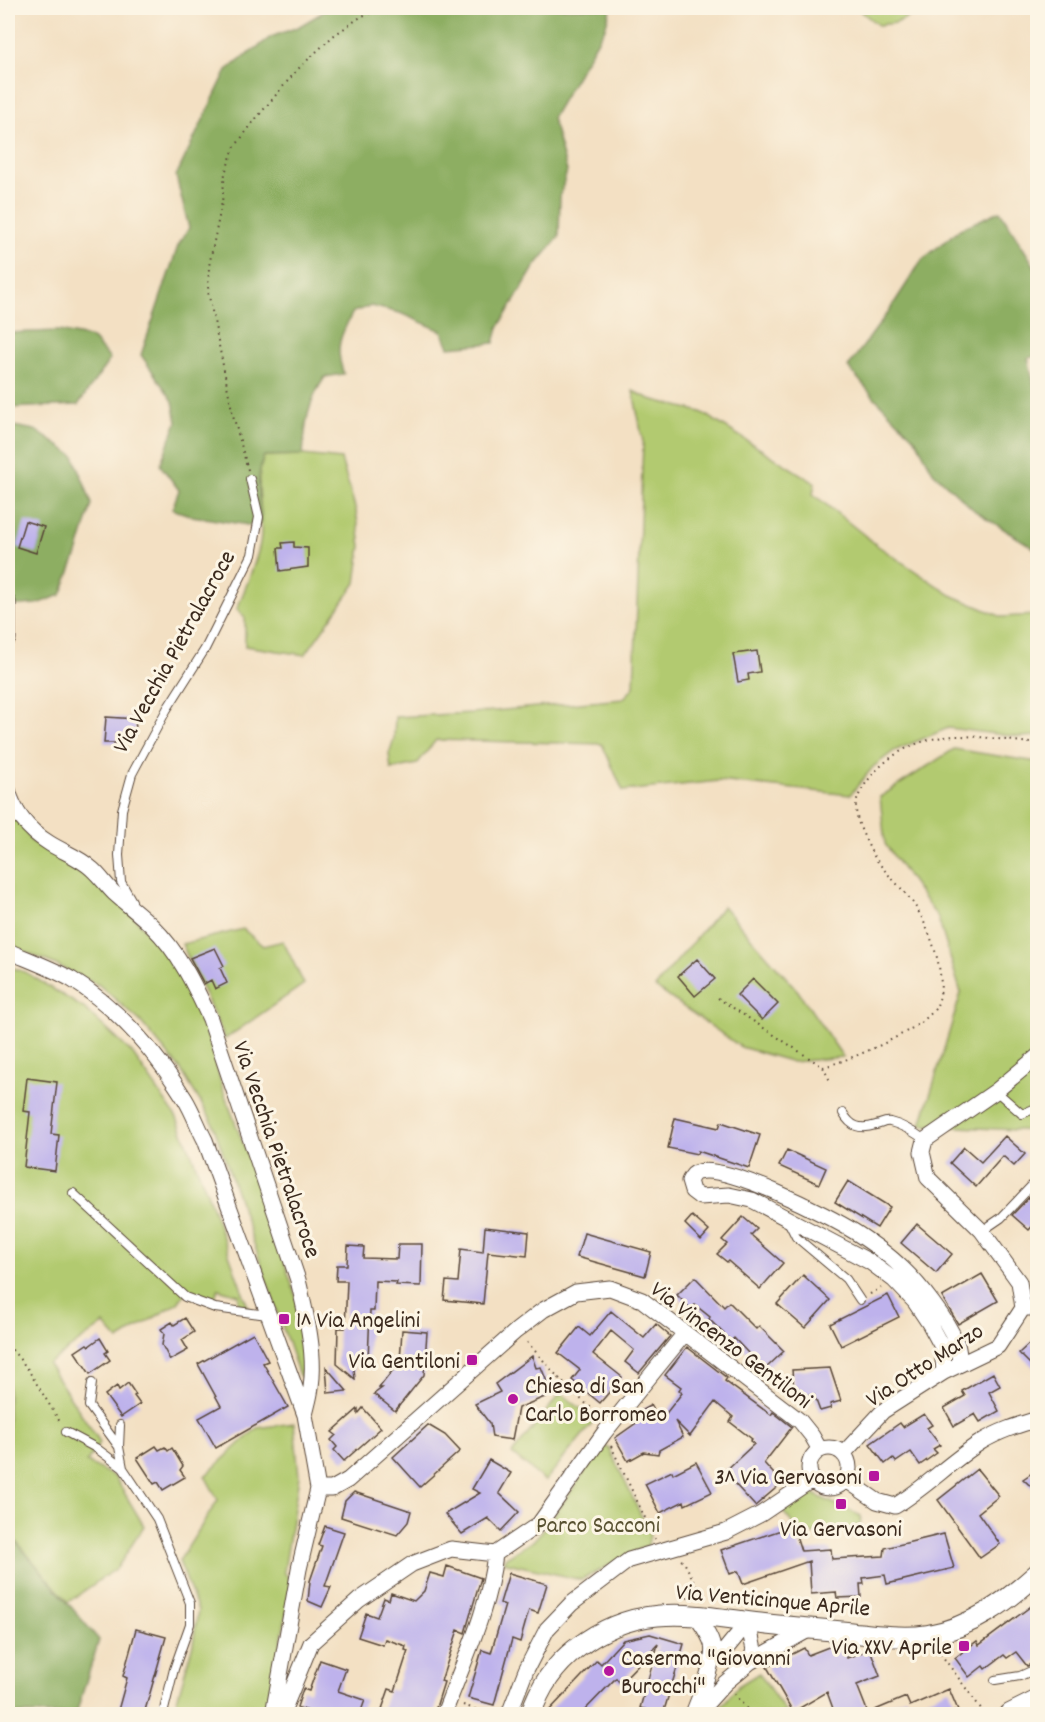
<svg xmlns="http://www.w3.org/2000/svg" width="1045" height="1722" viewBox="0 0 1045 1722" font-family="Dekko,sans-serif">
  <rect width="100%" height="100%" fill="#fcf5e5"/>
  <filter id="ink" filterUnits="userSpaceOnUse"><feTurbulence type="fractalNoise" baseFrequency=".0167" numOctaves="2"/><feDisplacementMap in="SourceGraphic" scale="12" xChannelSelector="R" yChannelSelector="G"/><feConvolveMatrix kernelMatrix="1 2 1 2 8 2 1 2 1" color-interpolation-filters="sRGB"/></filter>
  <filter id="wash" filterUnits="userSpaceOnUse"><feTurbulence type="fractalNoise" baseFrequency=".008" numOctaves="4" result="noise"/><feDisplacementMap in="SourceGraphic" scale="24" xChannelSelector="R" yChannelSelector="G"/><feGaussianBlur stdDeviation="1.35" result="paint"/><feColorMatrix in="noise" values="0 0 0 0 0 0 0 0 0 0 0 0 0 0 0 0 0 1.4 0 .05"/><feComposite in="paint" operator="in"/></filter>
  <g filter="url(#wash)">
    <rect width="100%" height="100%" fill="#f3e0c3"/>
    <path fill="#b2ca6f" stroke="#767a46" stroke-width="1.5" d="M 857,8 L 925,8 L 896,23 L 878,25 Z
      M 633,391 L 650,399 L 701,412 L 815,483 L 813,494 L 878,546 L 951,595 L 1002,617 L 1037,615 L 1037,736 L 1020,737 L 948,728 L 894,751 L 873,767 L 850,795 L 719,781 L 623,791 L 602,744 L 436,740 L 417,764 L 391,769 L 389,754 L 394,739 L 395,717 L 472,713 L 623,699 L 634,687 L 643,442 Z
      M 303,455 L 341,459 L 356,511 L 361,546 L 356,583 L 305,655 L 245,646 L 245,618 L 237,609 C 245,588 256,565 260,543 C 265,513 253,485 264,456 Z
      M 954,749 L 1037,762 L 1037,1131 L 921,1125 L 961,993 L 938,918 L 885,844 L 880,797 Z
      M 8,795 L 31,841 L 86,874 L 132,914 L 182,976 L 201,1010 L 223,1090 L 258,1183 L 302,1315 L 304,1378 L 299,1375 L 212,1121 L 181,1070 L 140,1021 L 99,985 L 54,964 L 8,945 Z
      M 723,906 L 798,991 L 843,1057 L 793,1062 L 741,1047 L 655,987 Z
      M 243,929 L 263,946 L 283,941 L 304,984 L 225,1039 L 182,944 Z
      M 8,966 L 27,973 L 85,1009 L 132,1053 L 177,1118 L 206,1190 L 248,1307 L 238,1304 L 239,1295 L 218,1289 L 213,1302 L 185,1293 L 178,1303 L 118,1340 L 104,1324 L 48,1364 L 100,1442 L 87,1462 L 115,1477 L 144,1526 L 117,1568 L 68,1602 L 8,1532 Z
      M 561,1393 L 595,1420 L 545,1481 L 512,1454 Z
      M 294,1423 L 299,1476 L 284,1572 L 292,1582 L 268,1714 L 173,1714 L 193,1644 L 198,1610 L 179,1561 L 218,1500 L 205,1476 L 257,1428 Z
      M 603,1446 L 609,1448 L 650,1534 L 648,1545 L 581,1580 L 503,1562 L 506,1557 L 533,1541 L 548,1524 Z
      M 811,1493 L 861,1516 L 860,1525 C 842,1533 818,1539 799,1529 C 793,1526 788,1517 783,1512 L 792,1496 Z
      M 759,1673 L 787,1714 L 715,1714 L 738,1686 Z"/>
    <path fill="#8dae62" stroke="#646c40" stroke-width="1.5" d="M 330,8 L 611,8 L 605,28 L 552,118 L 567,171 L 560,196 L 559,237 L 535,266 L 498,328 L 494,343 L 449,347 L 442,331 L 400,313 L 371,306 L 353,312 C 340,336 334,348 344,374 L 325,377 C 307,403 305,425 303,455 L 264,456 C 255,479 259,499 262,522 L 254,526 L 192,516 L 172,509 L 179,490 L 160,465 L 177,422 L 173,401 L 141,355 L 178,246 L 189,228 L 176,176 L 227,70 L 271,37 L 298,27 Z
      M 1000,211 L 1037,270 L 1037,356 L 1028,358 L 1037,398 L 1037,550 L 975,511 L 933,472 L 916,440 L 874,397 L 848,367 L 889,311 L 922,260 L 960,229 Z
      M 59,331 L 92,338 L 110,359 L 78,405 L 8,408 L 8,333 Z
      M 8,425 L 35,430 L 74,456 L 92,504 L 77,554 L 61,595 L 37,604 L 8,606 Z
      M 8,1532 L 99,1640 L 76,1714 L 8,1714 Z"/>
    <g id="blocks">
      <path fill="#beb2ec" d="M 25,521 L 44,527 L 36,553 L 17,547 Z
        M 294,542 L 294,547 L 308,548 L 308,567 L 280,571 L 278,548 L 283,548 L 282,543 Z
        M 757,651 L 760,672 L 748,674 L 749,680 L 738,682 L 733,654 Z
        M 106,717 L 136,719 L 135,735 L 117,734 L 117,743 L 104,743 Z
        M 215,948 L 224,966 L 220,968 L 227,983 L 215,989 L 211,980 L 204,984 L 190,958 Z
        M 697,959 L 715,979 L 695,996 L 678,976 Z
        M 753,979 L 778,1004 L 762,1020 L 737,995 Z
        M 27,1078 L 57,1082 L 51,1134 L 59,1135 L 55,1171 L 24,1167 L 30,1112 L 23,1111 Z
        M 675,1118 L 719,1128 L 721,1122 L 760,1135 L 749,1168 L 698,1151 L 697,1154 L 668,1148 Z
        M 1005,1136 L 1025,1154 L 1014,1166 L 1003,1156 L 976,1187 L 950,1163 L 964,1147 L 981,1162 Z
        M 787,1150 L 826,1168 L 819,1184 L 779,1166 Z
        M 848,1181 L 890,1207 L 877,1228 L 835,1202 Z
        M 1038,1188 L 1038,1220 L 1029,1230 L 1012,1215 Z
        M 692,1216 L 709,1231 L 701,1240 L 685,1224 Z
        M 743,1217 L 757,1229 L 751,1235 L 783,1263 L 760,1289 L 728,1261 L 727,1262 L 717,1254 L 727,1244 L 722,1240 Z
        M 917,1224 L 952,1254 L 936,1273 L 901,1243 Z
        M 485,1227 L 529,1232 L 527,1256 L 488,1252 L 483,1304 L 444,1300 L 446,1281 L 458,1282 L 461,1249 L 483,1252 Z
        M 584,1233 L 651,1252 L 645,1276 L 577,1257 Z
        M 398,1244 L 422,1244 L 421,1286 L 396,1285 L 397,1282 L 375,1281 L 374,1311 L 370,1311 L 368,1360 L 353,1359 L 355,1379 L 337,1364 L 338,1328 L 345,1328 L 347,1281 L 336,1281 L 337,1265 L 347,1265 L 348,1246 L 364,1247 L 363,1258 L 397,1259 Z
        M 982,1274 L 998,1301 L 958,1324 L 942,1297 Z
        M 803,1275 L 830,1300 L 805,1328 L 777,1304 Z
        M 695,1277 L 724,1307 L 729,1302 L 756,1329 L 759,1326 L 784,1351 L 764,1370 L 734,1338 L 731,1341 L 709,1319 L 710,1317 L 695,1305 L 691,1309 L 677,1295 Z
        M 888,1295 L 899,1317 L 841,1346 L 830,1324 Z
        M 611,1311 L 644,1338 L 656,1324 L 670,1336 L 639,1373 L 625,1362 L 634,1350 L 611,1331 L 593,1354 L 622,1377 L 600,1403 L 572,1380 L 580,1370 L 558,1353 L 579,1327 L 590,1336 Z
        M 185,1318 L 194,1332 L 182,1340 L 188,1350 L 170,1360 L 162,1345 L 164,1334 L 161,1329 L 172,1322 L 174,1325 Z
        M 402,1330 L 427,1332 L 424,1375 L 395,1411 L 374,1394 L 382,1388 L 379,1388 L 400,1361 Z
        M 253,1333 L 268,1361 L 263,1363 L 288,1407 L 216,1448 L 199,1418 L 221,1406 L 198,1364 Z
        M 100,1338 L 108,1351 L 105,1353 L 110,1360 L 90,1374 L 75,1352 L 87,1344 L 89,1346 Z
        M 1031,1342 L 1038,1349 L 1038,1372 L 1019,1353 Z
        M 687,1347 L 727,1378 L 725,1381 L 771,1415 L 773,1412 L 792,1427 L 764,1463 L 782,1483 L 755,1506 L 724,1472 L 754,1444 L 750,1441 L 752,1439 L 730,1422 L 733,1417 L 715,1402 L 690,1436 L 675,1421 L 683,1437 L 659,1450 L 658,1454 L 644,1452 L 628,1461 L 615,1438 L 639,1421 L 635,1414 L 651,1405 L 660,1421 L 682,1393 L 679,1390 L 681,1387 L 665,1375 Z
        M 532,1356 L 536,1368 L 541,1367 L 552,1394 L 518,1408 L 512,1440 L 492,1437 L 490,1424 L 475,1404 L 500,1392 L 495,1384 Z
        M 326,1367 L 347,1391 L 328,1393 Z
        M 830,1368 L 841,1401 L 830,1404 L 831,1408 L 820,1411 L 814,1395 L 801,1395 L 800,1389 L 794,1390 L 792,1370 Z
        M 993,1373 L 1000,1386 L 989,1392 L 999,1411 L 980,1422 L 975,1414 L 954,1426 L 944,1408 L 965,1396 L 962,1391 Z
        M 128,1383 L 136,1395 L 134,1396 L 140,1404 L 121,1417 L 105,1395 L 117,1386 L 119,1390 Z
        M 363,1408 L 381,1428 L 344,1461 L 334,1450 L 337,1447 L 331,1440 L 336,1435 L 332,1432 L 358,1409 L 358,1414 Z
        M 924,1414 L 932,1425 L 927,1428 L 940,1445 L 933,1449 L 937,1453 L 920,1465 L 911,1452 L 896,1462 L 893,1458 L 885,1464 L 870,1444 L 900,1423 L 903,1427 Z
        M 428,1425 L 445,1435 L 460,1451 L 420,1487 L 393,1457 Z
        M 156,1446 L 159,1450 L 165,1447 L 168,1451 L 172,1448 L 183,1466 L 180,1470 L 185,1477 L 163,1490 L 158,1482 L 154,1484 L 137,1458 Z
        M 489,1460 L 511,1473 L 499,1493 L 519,1512 L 501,1531 L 488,1518 L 462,1534 L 445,1514 L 480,1493 L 472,1489 Z
        M 696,1462 L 712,1492 L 685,1505 L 684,1501 L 660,1513 L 645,1484 L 672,1471 L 673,1474 Z
        M 977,1469 L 999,1496 L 978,1513 L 1000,1544 L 980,1558 L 938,1500 Z
        M 1038,1469 L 1038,1493 L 1023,1479 Z
        M 354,1492 L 411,1511 L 408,1522 L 397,1535 L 341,1517 L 345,1501 Z
        M 325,1526 L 344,1532 L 325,1586 L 331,1587 L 322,1607 L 308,1601 L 310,1581 L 322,1546 L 318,1545 Z
        M 793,1526 L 801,1551 L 831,1549 L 832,1559 L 884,1556 L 885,1548 L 944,1534 L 954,1568 L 887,1584 L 885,1575 L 863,1578 L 864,1584 L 860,1584 L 861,1597 L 837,1598 L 836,1592 L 811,1594 L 809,1561 L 743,1584 L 738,1571 L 730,1574 L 721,1550 Z
        M 447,1566 L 481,1578 L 465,1633 L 458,1630 L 441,1681 L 444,1682 L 434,1714 L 400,1714 L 382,1709 L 389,1689 L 395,1691 L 408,1651 L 405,1650 L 406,1646 L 385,1639 L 383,1645 L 358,1637 L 366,1613 L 377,1617 L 384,1598 L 389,1600 L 391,1593 L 414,1601 L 424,1591 L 430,1573 L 444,1577 Z
        M 509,1573 L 547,1584 L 538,1613 L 529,1610 L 520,1642 L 512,1639 L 494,1705 L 468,1698 L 482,1650 L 491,1653 L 505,1605 L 500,1603 Z
        M 1038,1601 L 1038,1661 L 1027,1666 L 1016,1652 L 1007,1658 L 1004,1655 L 985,1669 L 983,1666 L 969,1677 L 955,1658 L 977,1641 L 979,1645 Z
        M 136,1629 L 166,1637 L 144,1714 L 117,1714 L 127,1678 L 123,1676 Z
        M 650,1634 L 684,1644 L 663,1714 L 640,1708 L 658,1644 L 620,1683 L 616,1678 L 581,1714 L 546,1714 L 597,1660 L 601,1664 L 623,1640 Z
        M 839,1643 L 842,1644 L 847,1658 L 870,1649 L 880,1676 L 857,1685 L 868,1713 L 906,1697 L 910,1706 L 949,1689 L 958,1710 L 946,1714 L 835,1714 L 827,1692 L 793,1712 L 767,1667 L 804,1648 L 808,1655 Z
        M 320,1660 L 346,1669 L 338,1691 L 365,1700 L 360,1714 L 317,1714 L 297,1707 L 303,1689 L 309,1691 Z"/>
    </g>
  </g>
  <g filter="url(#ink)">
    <use href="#blocks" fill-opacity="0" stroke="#574537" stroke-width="1.5"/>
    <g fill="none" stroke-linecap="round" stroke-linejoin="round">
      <defs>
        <path id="service" d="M 132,901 L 121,882 L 119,855 L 122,810 L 132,774 L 167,709 L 205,649 L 252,555 L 259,517 L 250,479
          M 996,1091 L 1022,1114 L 1038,1107
          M 843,1113 C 851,1127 860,1130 876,1125 C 881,1124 885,1121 890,1122 C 903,1125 914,1132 925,1140
          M 73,1193 L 185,1297 L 215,1308 L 267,1315
          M 788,1221 L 796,1237 L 846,1279 L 860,1300
          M 982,1231 L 1001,1218 L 1038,1179
          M 92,1383 L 89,1406 L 119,1447 L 123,1468 L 157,1519 L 190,1603 L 190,1624 L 174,1669 L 163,1714
          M 66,1432 L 96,1448 L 123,1468
          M 119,1447 L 120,1425
          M 995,1680 L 1020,1676 L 1038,1668"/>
        <path id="minor" d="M 8,602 L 8,639
          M 8,790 C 14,812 28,830 49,843 C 63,852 79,857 92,869 C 100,876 106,885 114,893 C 126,904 140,914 152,926 C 179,952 195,986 210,1019 L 298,1280 C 306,1314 316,1353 311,1387 C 310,1397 307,1406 305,1415
          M 8,951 C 29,960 51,968 71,979 C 117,1007 156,1053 185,1099 C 193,1112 198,1127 205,1140 L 305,1415 L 318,1489 L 299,1569 L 273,1714
          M 1023,1308 L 1019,1282 L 982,1231 L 928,1178 L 922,1152 L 925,1140 L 996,1091 L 1038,1056
          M 944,1372 L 942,1347 L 929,1323 L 915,1302 L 894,1280 L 870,1262 L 752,1200 L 729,1195 L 700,1197 L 692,1191 L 689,1181 C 692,1176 693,1173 698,1172 C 727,1164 828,1215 855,1232 C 872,1243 888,1254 902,1268 C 920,1285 947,1319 956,1342 C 959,1348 959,1357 960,1364
          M809 1468a20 20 0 1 1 40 0a20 20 0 1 1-40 0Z
          M 843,1454 L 883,1411 L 944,1372 L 998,1346 L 1023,1308 L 1038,1308
          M 845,1479 L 877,1501 L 895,1506 C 926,1487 951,1461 981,1442 C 999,1431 1018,1425 1038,1419
          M 318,1489 L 332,1489 L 348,1480 L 516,1331 L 543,1310 L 576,1292 L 610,1288 L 642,1300 L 800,1421 L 812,1436 L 820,1450
          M 495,1554 L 539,1524 L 604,1433 L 685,1333
          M 748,1622 L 754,1650 L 750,1662
          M 711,1661 L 725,1650 L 748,1622
          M 282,1714 L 311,1643 L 359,1600 L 412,1564 L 451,1549 L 495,1554 C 489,1610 463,1662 444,1714
          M 509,1714 L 526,1670 L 547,1629 L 571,1604 L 629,1560 L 726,1532 L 761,1514 L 813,1479
          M 693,1714 C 699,1697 716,1662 712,1644 C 709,1633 701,1624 695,1615
          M 697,1714 L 725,1683 L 750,1662 L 812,1628"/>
        <path id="tertiary" d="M 531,1714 C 539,1688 555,1665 577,1648 C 638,1601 693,1615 764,1624 C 794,1628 825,1629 855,1633 C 878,1635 905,1639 928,1635 C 971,1628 1006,1602 1038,1573
          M 1010,1714 L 1038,1700"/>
      </defs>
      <use href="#service" stroke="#574537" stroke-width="10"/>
      <use href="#minor" stroke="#574537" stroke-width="17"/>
      <use href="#tertiary" stroke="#574537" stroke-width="22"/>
      <path stroke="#574537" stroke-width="2" stroke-dasharray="1.5 4.5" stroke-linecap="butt" d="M 248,470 L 233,415 L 208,291 L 209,266 L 222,202 L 225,173 L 234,148 L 254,121 L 297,70 L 333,36 L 362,16 L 384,8
        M 718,998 L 823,1067 L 831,1083
        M 823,1067 C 848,1061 928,1028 937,1005 C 949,979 930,929 915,906 C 902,886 881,871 870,849 C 864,836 856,822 856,807 C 856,800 860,792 864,786 C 884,755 919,737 956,736 C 983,736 1011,741 1038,744
        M 870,1294 L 881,1288
        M 527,1342 L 566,1386 L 599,1415
        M 8,1345 L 27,1368 L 60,1422
        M 611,1446 L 655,1539
        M 681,1560 L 684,1562 L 699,1591 L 686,1598
        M 937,1649 L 985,1714
        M 734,1694 L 751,1714
        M 463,1705 L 489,1714"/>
      <use href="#service" stroke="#fff" stroke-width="8"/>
      <use href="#minor" stroke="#fff" stroke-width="15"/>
      <use href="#tertiary" stroke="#fff" stroke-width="20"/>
    </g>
  </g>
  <g fill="#b5179e" stroke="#fcf5e5" stroke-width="2">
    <rect x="278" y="1313" width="12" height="12" rx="3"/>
    <rect x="466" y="1354" width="12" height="12" rx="3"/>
    <circle cx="513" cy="1399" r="6"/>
    <rect x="868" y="1470" width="12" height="12" rx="3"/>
    <rect x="835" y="1498" width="12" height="12" rx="3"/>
    <rect x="958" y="1640" width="12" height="12" rx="3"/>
    <circle cx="609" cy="1671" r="6"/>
  </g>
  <g text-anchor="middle" stroke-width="6" stroke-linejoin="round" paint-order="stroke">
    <g font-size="24" fill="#3b2a1e" stroke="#fcf5e5">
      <text transform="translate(173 651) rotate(-61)" y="8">Via Vecchia Pietralacroce</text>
      <text transform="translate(278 1149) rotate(71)" y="8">Via Vecchia Pietralacroce</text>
      <text transform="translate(732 1344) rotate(37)" y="8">Via Vincenzo Gentiloni</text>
      <text transform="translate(924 1364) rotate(-33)" y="8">Via Otto Marzo</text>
      <text transform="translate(773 1599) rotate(5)" y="8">Via Venticinque Aprile</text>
    </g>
    <g font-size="24" fill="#3b2a1e" stroke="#fcf5e5" text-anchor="start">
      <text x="296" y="1327">1^ Via Angelini</text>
      <text x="460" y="1368" text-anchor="end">Via Gentiloni</text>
      <text x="525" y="1393">Chiesa di San<tspan x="525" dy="28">Carlo Borromeo</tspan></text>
      <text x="862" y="1484" text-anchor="end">3^ Via Gervasoni</text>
      <text x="841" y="1536" text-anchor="middle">Via Gervasoni</text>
      <text x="952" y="1654" text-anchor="end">Via XXV Aprile</text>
      <text x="621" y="1665">Caserma "Giovanni<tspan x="621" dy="28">Burocchi"</tspan></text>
    </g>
    <g font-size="24" fill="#595232" stroke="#fcf5e5">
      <text x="598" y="1532">Parco Sacconi</text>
    </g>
  </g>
  <rect width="1045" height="1722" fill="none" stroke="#fcf5e5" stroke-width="30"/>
</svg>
